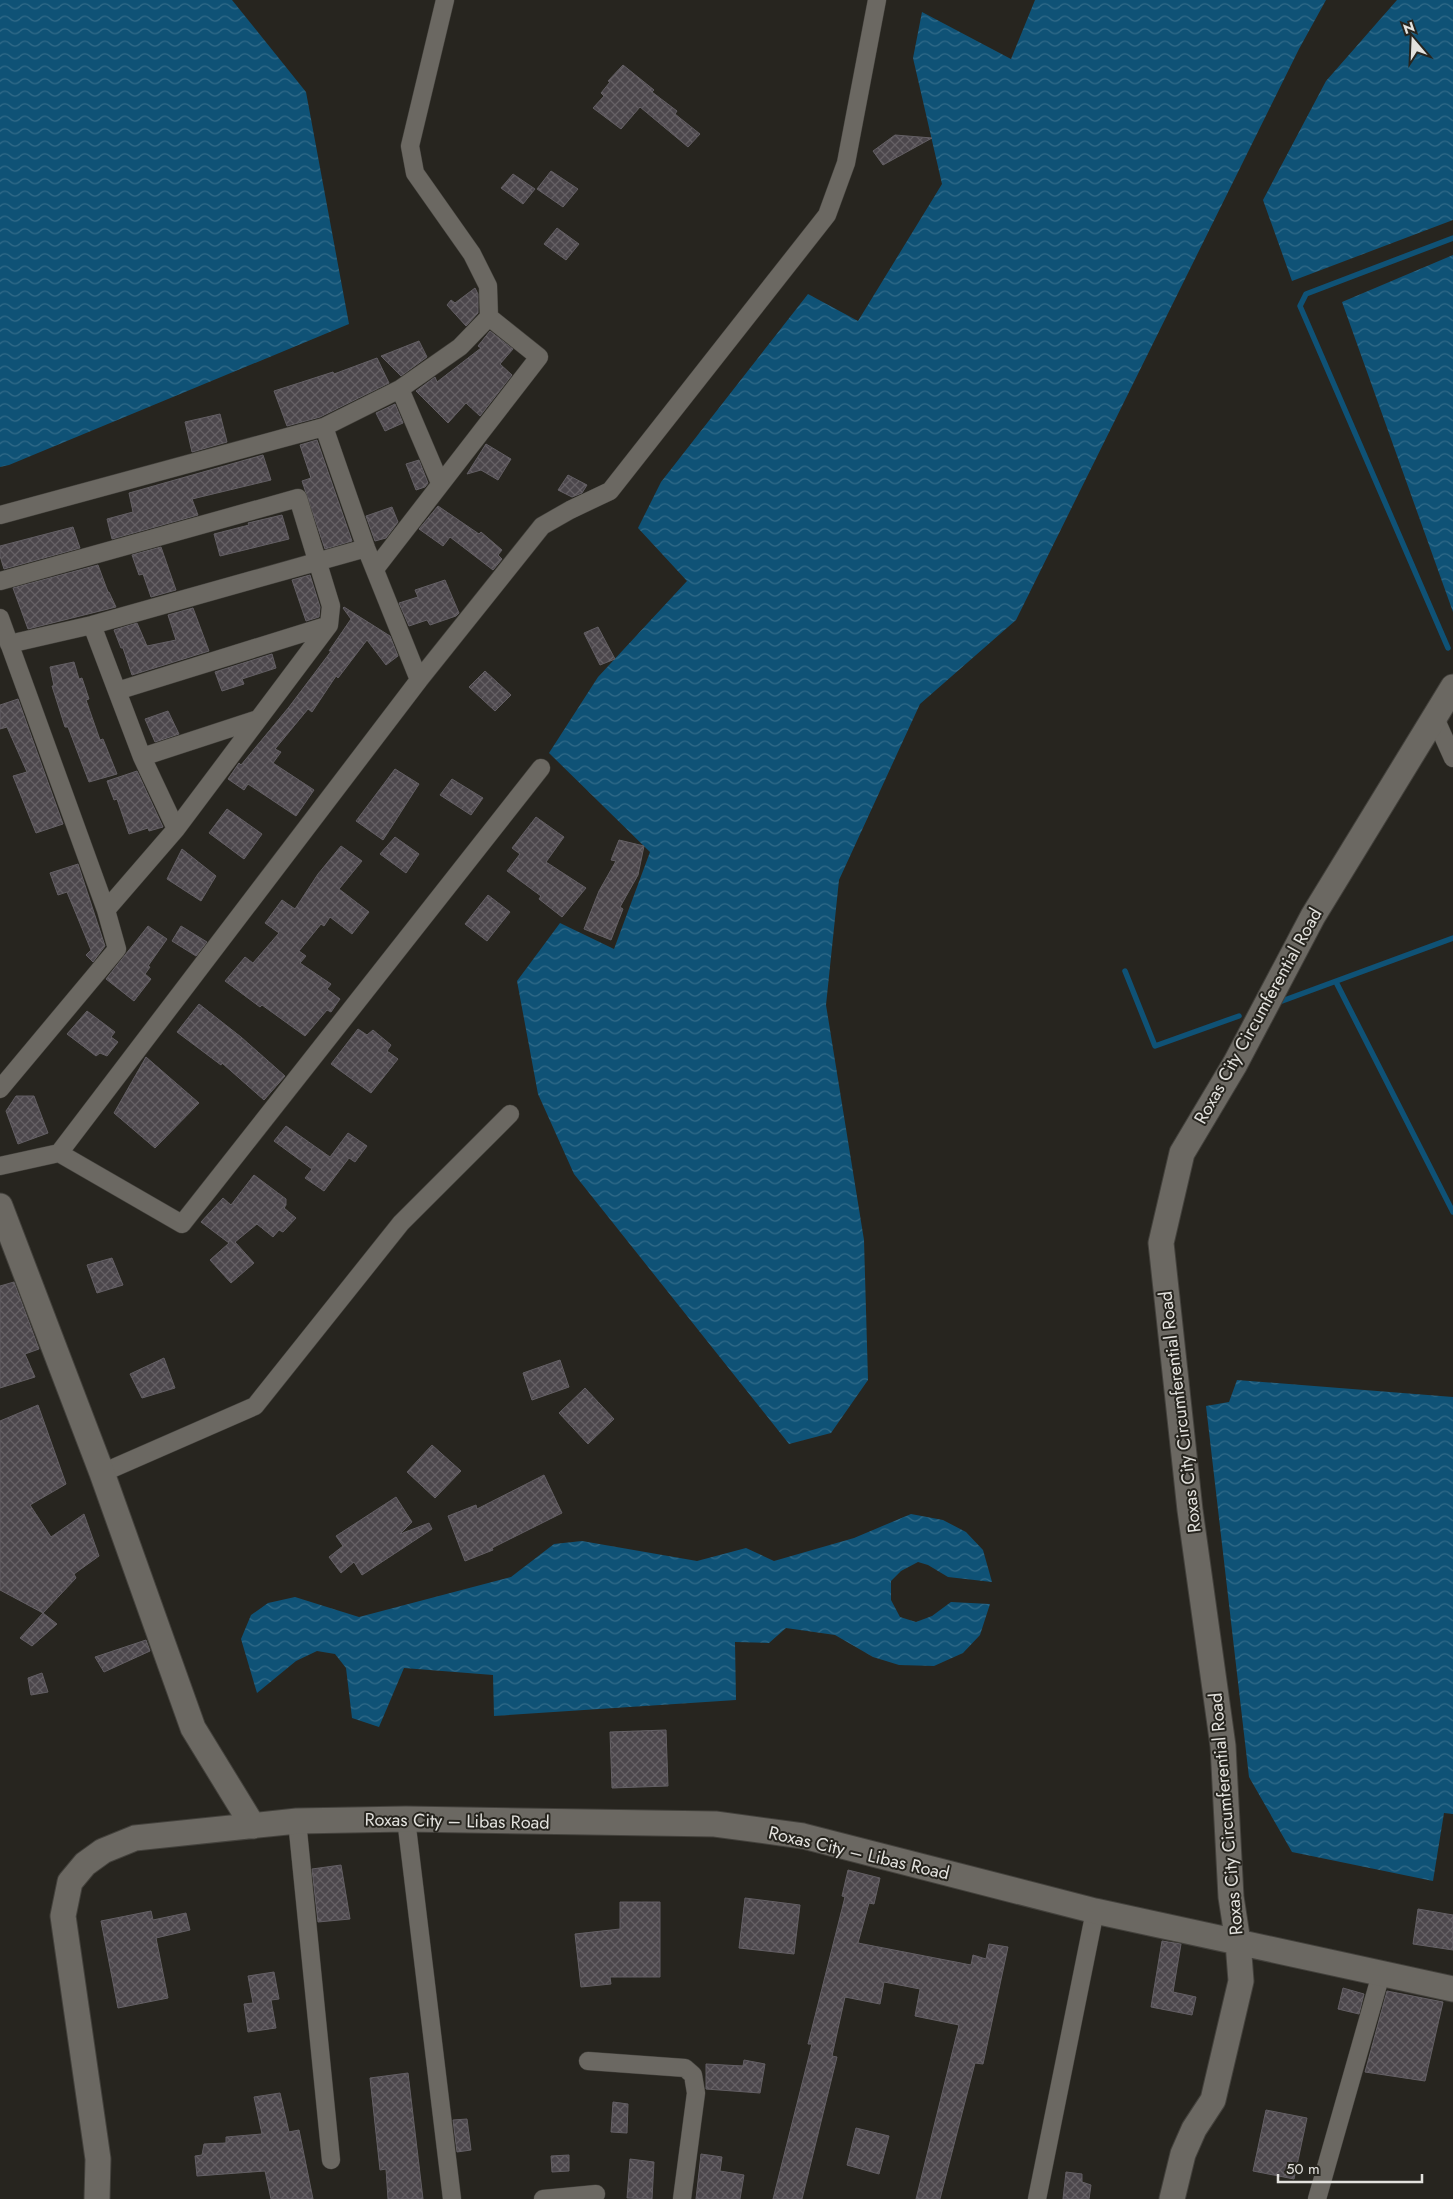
<svg xmlns="http://www.w3.org/2000/svg" width="1453" height="2199" viewBox="0 0 1453 2199" font-family="Jost,sans-serif">
  <defs>
    <pattern id="water-waves" width="16" height="10" patternUnits="userSpaceOnUse" patternTransform="scale(1.25)"><rect width="16" height="10" fill="#0f5276"/><path d="M0 5q4-4 8 0t8 0" fill="none" stroke="#326b89"/></pattern>
    <pattern id="building-cross-hatch" width="8" height="8" patternUnits="userSpaceOnUse" patternTransform="scale(1.25)"><rect width="8" height="8" fill="#4c474c"/><path d="M0 0l8 8M0 8l8-8" fill="none" stroke="#666165"/></pattern>
  </defs>
  <rect width="100%" height="100%" fill="#27251f"/>
  <path fill="url(#water-waves)" d="M 0,0 L 232,0 L 306,92 L 349,324 L 9,465 L 0,467 Z
    M 1035,0 L 1326,0 L 1299,49 L 1016,620 L 920,704 L 839,880 L 826,1005 L 864,1240 L 868,1380 L 831,1433 L 789,1444 L 574,1174 L 538,1094 L 517,981 L 560,923 L 614,949 L 650,852 L 549,753 L 598,677 L 687,581 L 638,528 L 661,482 L 808,294 L 858,321 L 942,184 L 913,58 L 922,12 L 1011,59 Z
    M 1397,0 L 1453,0 L 1453,220 L 1292,281 L 1263,200 L 1326,81 Z
    M 1453,255 L 1453,612 L 1342,302 Z
    M 1237,1380 L 1453,1397 L 1453,1814 L 1444,1813 L 1433,1881 L 1292,1852 L 1249,1777 L 1206,1406 L 1229,1402 Z
    M 911,1514 L 943,1520 L 966,1532 L 983,1550 L 992,1582 L 948,1577 L 928,1565 L 918,1562 L 901,1571 L 891,1581 L 891,1600 L 900,1617 L 916,1622 L 932,1616 L 951,1602 L 990,1604 L 980,1635 L 963,1653 L 934,1666 L 899,1665 L 873,1657 L 835,1635 L 786,1628 L 769,1643 L 735,1642 L 736,1700 L 494,1716 L 493,1675 L 404,1668 L 379,1727 L 352,1718 L 346,1668 L 335,1654 L 317,1651 L 296,1661 L 257,1693 L 241,1639 L 251,1615 L 268,1603 L 295,1597 L 359,1617 L 511,1577 L 554,1544 L 582,1541 L 697,1561 L 746,1548 L 774,1561 L 854,1538 Z"/>
  <g fill="none" stroke-linecap="round" stroke-linejoin="round">
    <path stroke="#0f5276" stroke-width="5.5" d="M 1448,648 L 1300,306 L 1306,294 L 1453,238
      M 1125,971 L 1155,1046 L 1239,1016
      M 1336,982 L 1453,1212
      M 1282,1001 L 1453,938"/>
  </g>
  <path fill="url(#building-cross-hatch)" stroke="#635f64" d="M 623,65 L 654,90 L 652,92 L 677,111 L 675,114 L 700,134 L 688,147 L 640,107 L 621,129 L 593,108 L 604,96 L 601,93 L 610,82 L 608,81 Z
    M 895,135 L 932,138 L 883,165 L 873,151 Z
    M 551,171 L 578,189 L 563,207 L 537,189 Z
    M 513,174 L 535,189 L 523,204 L 501,188 Z
    M 557,228 L 579,244 L 566,260 L 544,244 Z
    M 475,288 L 478,294 L 478,313 L 466,326 L 447,305 L 451,300 L 455,303 Z
    M 490,331 L 513,349 L 500,364 L 512,375 L 480,416 L 466,403 L 448,423 L 416,391 L 435,377 L 437,382 L 481,348 L 478,346 Z
    M 419,341 L 427,357 L 401,376 L 381,356 Z
    M 377,358 L 389,383 L 320,417 L 287,426 L 274,391 L 333,372 L 334,374 Z
    M 395,404 L 403,423 L 385,431 L 376,413 Z
    M 220,414 L 227,442 L 192,452 L 185,422 Z
    M 317,440 L 352,541 L 325,549 L 302,481 L 311,478 L 300,445 Z
    M 486,444 L 511,459 L 498,480 L 481,470 L 467,474 Z
    M 263,455 L 271,480 L 192,499 L 198,515 L 112,539 L 107,519 L 133,512 L 129,493 Z
    M 419,460 L 428,483 L 425,487 L 416,490 L 406,464 Z
    M 568,475 L 587,485 L 582,493 L 572,497 L 558,490 Z
    M 438,506 L 479,534 L 481,532 L 502,550 L 498,555 L 502,559 L 493,570 L 450,537 L 443,546 L 419,529 Z
    M 392,507 L 398,522 L 386,538 L 375,541 L 366,516 Z
    M 282,515 L 289,539 L 220,556 L 214,534 L 249,525 L 248,523 Z
    M 73,527 L 80,548 L 4,569 L 0,556 L 0,546 Z
    M 161,547 L 176,590 L 151,597 L 143,574 L 139,575 L 132,555 Z
    M 98,565 L 108,592 L 109,592 L 116,607 L 28,629 L 13,588 Z
    M 310,575 L 320,607 L 319,617 L 306,621 L 292,580 Z
    M 445,580 L 459,613 L 456,616 L 430,625 L 427,620 L 409,626 L 399,603 L 418,597 L 415,590 Z
    M 344,607 L 390,636 L 398,656 L 386,665 L 367,640 L 338,678 L 336,676 L 312,712 L 308,709 L 275,749 L 281,752 L 273,763 L 314,790 L 296,816 L 248,784 L 244,790 L 228,779 L 239,763 L 241,765 L 289,707 L 332,650 L 329,651 L 351,619 L 343,608 Z
    M 193,608 L 209,651 L 132,675 L 123,648 L 121,648 L 114,630 L 137,623 L 147,646 L 176,640 L 168,615 Z
    M 598,627 L 615,659 L 600,665 L 584,633 Z
    M 272,654 L 276,668 L 242,679 L 244,684 L 222,691 L 215,672 Z
    M 74,662 L 79,679 L 82,678 L 89,699 L 86,700 L 100,740 L 103,739 L 117,774 L 89,782 L 68,727 L 65,727 L 52,686 L 54,686 L 50,667 Z
    M 485,671 L 511,695 L 495,711 L 469,687 Z
    M 18,699 L 63,824 L 36,833 L 13,776 L 27,772 L 7,727 L 0,729 L 0,705 Z
    M 168,711 L 179,734 L 155,742 L 145,719 Z
    M 395,769 L 419,784 L 383,840 L 356,821 Z
    M 137,771 L 163,827 L 149,831 L 148,828 L 129,834 L 117,799 L 114,800 L 107,781 Z
    M 452,779 L 483,798 L 471,815 L 440,795 Z
    M 227,809 L 262,834 L 244,859 L 209,833 Z
    M 536,817 L 564,837 L 546,862 L 586,888 L 562,917 L 539,899 L 541,896 L 507,871 L 520,854 L 512,848 Z
    M 395,837 L 419,854 L 406,873 L 380,854 Z
    M 619,840 L 644,846 L 638,875 L 620,907 L 623,909 L 611,940 L 584,929 L 599,891 L 616,861 L 611,860 Z
    M 341,846 L 362,861 L 339,889 L 369,912 L 352,934 L 330,917 L 324,926 L 321,924 L 299,951 L 306,956 L 300,963 L 331,984 L 327,989 L 340,999 L 331,1012 L 327,1010 L 305,1036 L 262,1005 L 260,1007 L 225,981 L 245,957 L 253,963 L 279,933 L 265,923 L 282,900 L 295,909 L 318,874 Z
    M 182,849 L 216,876 L 201,901 L 167,879 Z
    M 78,864 L 105,946 L 93,962 L 86,955 L 91,950 L 67,892 L 58,895 L 50,873 Z
    M 488,895 L 510,912 L 487,941 L 465,924 Z
    M 148,926 L 167,939 L 148,966 L 150,967 L 145,974 L 151,979 L 134,1001 L 106,979 Z
    M 181,926 L 207,942 L 196,956 L 172,941 Z
    M 199,1004 L 241,1037 L 285,1076 L 264,1100 L 222,1063 L 221,1065 L 177,1032 Z
    M 87,1011 L 115,1032 L 111,1037 L 118,1042 L 107,1056 L 100,1053 L 96,1056 L 67,1034 Z
    M 358,1029 L 367,1035 L 373,1030 L 391,1045 L 387,1051 L 398,1059 L 371,1093 L 331,1064 Z
    M 146,1057 L 199,1103 L 155,1148 L 114,1113 Z
    M 16,1096 L 34,1096 L 48,1133 L 18,1144 L 6,1111 Z
    M 286,1126 L 330,1157 L 348,1133 L 367,1146 L 355,1162 L 349,1158 L 324,1191 L 305,1178 L 312,1169 L 274,1141 Z
    M 254,1175 L 286,1199 L 286,1205 L 284,1208 L 296,1218 L 283,1232 L 279,1230 L 273,1237 L 257,1224 L 235,1242 L 254,1263 L 231,1283 L 210,1260 L 229,1243 L 201,1222 L 223,1198 L 231,1205 Z
    M 112,1258 L 123,1285 L 97,1293 L 87,1265 Z
    M 14,1282 L 39,1349 L 25,1354 L 35,1377 L 0,1388 L 0,1286 Z
    M 164,1358 L 175,1388 L 142,1398 L 130,1374 Z
    M 560,1360 L 569,1387 L 532,1400 L 523,1373 Z
    M 585,1388 L 614,1419 L 588,1444 L 559,1413 Z
    M 38,1405 L 66,1484 L 30,1505 L 51,1537 L 84,1514 L 99,1556 L 74,1574 L 76,1578 L 43,1613 L 0,1590 L 0,1421 Z
    M 432,1445 L 461,1471 L 435,1498 L 407,1472 Z
    M 544,1475 L 562,1513 L 492,1548 L 493,1550 L 465,1561 L 448,1516 L 476,1505 L 477,1509 Z
    M 396,1497 L 412,1522 L 400,1534 L 429,1523 L 432,1529 L 362,1575 L 354,1562 L 341,1573 L 329,1557 L 343,1546 L 336,1536 Z
    M 43,1613 L 57,1624 L 32,1646 L 20,1638 Z
    M 146,1640 L 150,1651 L 104,1672 L 95,1657 Z
    M 42,1673 L 48,1692 L 31,1695 L 28,1678 Z
    M 666,1730 L 668,1786 L 612,1788 L 610,1732 Z
    M 341,1865 L 350,1919 L 318,1922 L 312,1869 Z
    M 848,1870 L 880,1878 L 874,1904 L 869,1903 L 858,1943 L 971,1965 L 973,1955 L 986,1959 L 989,1944 L 1008,1947 L 983,2064 L 975,2063 L 940,2199 L 916,2199 L 959,2025 L 915,2016 L 920,1989 L 884,1982 L 880,2004 L 845,1997 L 832,2056 L 837,2057 L 802,2199 L 773,2199 L 812,2044 L 808,2044 L 845,1897 L 842,1896 Z
    M 745,1898 L 800,1905 L 794,1954 L 739,1948 Z
    M 620,1902 L 660,1902 L 660,1977 L 610,1977 L 611,1984 L 581,1987 L 575,1934 L 620,1929 Z
    M 1418,1909 L 1453,1915 L 1453,1950 L 1413,1944 Z
    M 151,1911 L 153,1920 L 186,1913 L 190,1930 L 156,1938 L 168,1998 L 118,2008 L 101,1921 Z
    M 1162,1941 L 1181,1944 L 1173,1992 L 1196,1997 L 1192,2015 L 1151,2007 Z
    M 274,1972 L 279,1999 L 271,2000 L 276,2028 L 248,2032 L 244,2004 L 253,2003 L 248,1976 Z
    M 1343,1988 L 1364,1994 L 1359,2014 L 1338,2009 Z
    M 1387,1991 L 1443,2002 L 1425,2081 L 1365,2072 Z
    M 744,2060 L 765,2064 L 760,2093 L 706,2089 L 706,2064 L 743,2066 Z
    M 408,2073 L 423,2199 L 388,2199 L 386,2169 L 380,2170 L 370,2078 Z
    M 280,2093 L 289,2132 L 299,2130 L 313,2199 L 271,2199 L 265,2171 L 197,2176 L 195,2156 L 202,2155 L 204,2144 L 226,2143 L 226,2137 L 262,2134 L 254,2097 Z
    M 613,2102 L 628,2104 L 627,2133 L 611,2132 Z
    M 1266,2110 L 1307,2118 L 1294,2179 L 1253,2171 Z
    M 467,2119 L 471,2150 L 457,2152 L 453,2120 Z
    M 856,2128 L 889,2136 L 879,2174 L 847,2165 Z
    M 701,2154 L 722,2157 L 720,2171 L 744,2175 L 740,2199 L 696,2199 Z
    M 569,2155 L 569,2171 L 552,2172 L 551,2156 Z
    M 630,2159 L 654,2162 L 652,2199 L 627,2198 Z
    M 1066,2172 L 1082,2174 L 1082,2182 L 1091,2185 L 1089,2199 L 1063,2199 Z"/>
  <g fill="none" stroke-linecap="round" stroke-linejoin="round">
    <defs>
      <path id="street" d="M 400,389 L 440,483
        M 324,427 L 366,548 L 419,680
        M 0,515 L 324,427 L 400,389 L 460,347 L 489,317 L 488,286 L 472,254 L 415,173 L 410,146 L 445,0
        M 375,569 L 539,357 L 489,317
        M 0,581 L 298,498 L 331,606 L 329,625 L 176,829 L 106,910
        M 0,618 L 106,910 L 117,949 L 0,1089
        M 92,625 L 142,757 L 176,829
        M 9,644 L 92,625 L 366,548
        M 117,691 L 329,625
        M 1435,718 L 1453,758
        M 142,757 L 258,719
        M 59,1153 L 182,1224 L 541,768
        M 0,1166 L 59,1153 L 419,680 L 542,526 L 570,510 L 610,491 L 827,215 L 846,163 L 877,0
        M 102,1473 L 255,1406 L 401,1223 L 510,1114
        M 406,1819 L 452,2199
        M 297,1821 L 331,2160
        M 588,2061 L 685,2068 L 693,2075 L 696,2093 L 682,2199
        M 543,2199 L 596,2194
        M 1037,2199 L 1095,1911
        M 1317,2199 L 1381,1974"/>
      <path id="secondary" d="M 0,1206 L 102,1473 L 193,1728 L 253,1826
        M 97,2199 L 98,2159 L 63,1916 L 70,1882 L 85,1864 L 103,1851 L 135,1838 L 297,1821 L 406,1819 L 715,1824 L 803,1836 L 1095,1911 L 1453,1989
        M 1172,2199 L 1183,2154 L 1194,2129 L 1213,2100 L 1241,1981 L 1238,1942 L 1231,1897 L 1223,1746 L 1190,1510 L 1161,1243 L 1182,1153 L 1235,1064 L 1313,916 L 1453,687"/>
    </defs>
    <use href="#street" stroke="#43413c" stroke-width="19"/>
    <use href="#secondary" stroke="#43413c" stroke-width="27"/>
    <use href="#street" stroke="#6b6862" stroke-width="18"/>
    <use href="#secondary" stroke="#6b6862" stroke-width="25"/>
  </g>
  <g text-anchor="middle" stroke-width="4" stroke-linejoin="round" paint-order="stroke">
    <g font-size="18" fill="#e3e2de" stroke="#27251f">
      <text transform="translate(1258 1016) rotate(-61)" y="6">Roxas City Circumferential Road</text>
      <text transform="translate(1180 1412) rotate(-97)" y="6">Roxas City Circumferential Road</text>
      <text transform="translate(1226 1814) rotate(-95)" y="6">Roxas City Circumferential Road</text>
      <text transform="translate(457 1821) rotate(1)" y="6">Roxas City – Libas Road</text>
      <text transform="translate(859 1853) rotate(13)" y="6">Roxas City – Libas Road</text>
    </g>
  </g>
  <g transform="translate(1413 40) rotate(341)" stroke="#27251f" stroke-width="4" paint-order="stroke">
  <path d="M0-4L9 19L0 12L-9 19Z" fill="#e3e2de"/>
  <text y="-8" font-size="14" font-weight="bold" text-anchor="middle" fill="#e3e2de">N</text>
  </g>
  <path d="M1278 2174v8h144v-8" fill="none" stroke="#e3e2de" stroke-width="2.5"/>
  <text x="1286" y="2174" font-size="15" fill="#e3e2de" stroke="#27251f" stroke-width="4" paint-order="stroke">50 m</text>
</svg>
